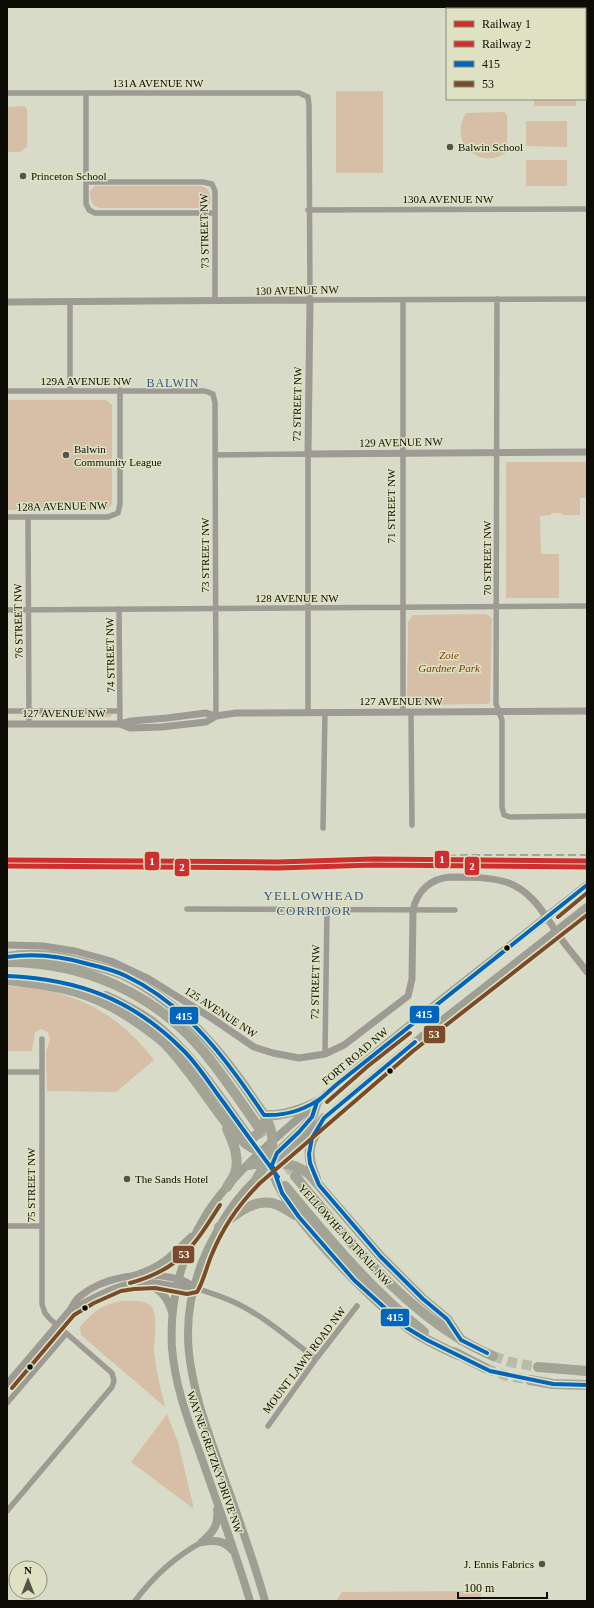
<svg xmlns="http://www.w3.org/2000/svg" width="594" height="1608" viewBox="0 0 594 1608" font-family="Georgia,serif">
  <rect width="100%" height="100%" fill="#d9dbc9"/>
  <path fill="#d6bea7" d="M 336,91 L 383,91 L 383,173 L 336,173 Z
    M 534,99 L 576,99 L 576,106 L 534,106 Z
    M 24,106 L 27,109 L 27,147 L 20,152 L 7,152 L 7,107 Z
    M 504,112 L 507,115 L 507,152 C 482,171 447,144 466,113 Z
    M 526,121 L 567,121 L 567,147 L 526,146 Z
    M 526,160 L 567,160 L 567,186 L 526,186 Z
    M 95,186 L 202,186 C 211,190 211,196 210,204 L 206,208 L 100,208 C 91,206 90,199 90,191 Z
    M 7,400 L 106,400 L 112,405 L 112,504 L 106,510 L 7,510 Z
    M 506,462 L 587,462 L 587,498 L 580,498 L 580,515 L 562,515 L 562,513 L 551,513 L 551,515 L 540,516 L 541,554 L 559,554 L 559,598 L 506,598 Z
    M 486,614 L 492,618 L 490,702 L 488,704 L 409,705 L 407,701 L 408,622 L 413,615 Z
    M 39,714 L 111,714 L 112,715 L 110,717 L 40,717 Z
    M 7,986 C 70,989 115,1009 154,1060 L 116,1092 L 47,1091 L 46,1052 L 50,1039 L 48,1032 L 41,1029 L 35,1032 L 32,1051 L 7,1051 Z
    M 122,1301 C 132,1301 148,1299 153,1309 C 158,1319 154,1341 154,1352 C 156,1371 161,1389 165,1407 L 81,1335 L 80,1327 C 94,1311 101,1305 122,1301 Z
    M 167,1414 L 178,1442 L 194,1509 L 131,1462 Z
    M 481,1591 L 481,1601 L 336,1601 L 342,1592 Z"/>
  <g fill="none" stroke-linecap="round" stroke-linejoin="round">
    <path stroke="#babcab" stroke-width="10" stroke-dasharray="10 5" stroke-linecap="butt" d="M 259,1128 L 295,1176
      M 493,1356 L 510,1362 L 538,1367
      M 485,1368 L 507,1376 L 530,1380"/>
    <path stroke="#9d9b93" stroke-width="5.5" d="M 7,93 L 299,93 L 308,97 L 309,105 L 310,300 L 587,299
      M 86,93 L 86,204 L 89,210 L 95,213 L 215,213
      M 86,182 L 203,182 L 212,184 L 215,191 L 215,301
      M 308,210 L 587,209
      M 497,299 L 496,704 L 502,720 L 502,807 L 504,815 L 510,817 L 587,816
      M 70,302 L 70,390
      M 7,391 L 205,391 L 213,394 L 215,403 L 216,716
      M 215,455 L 308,454 L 308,712
      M 7,517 L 108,517 L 118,513 L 120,504 L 120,390
      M 28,517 L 29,724
      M 119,609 L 120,724
      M 7,610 L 587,606
      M 7,711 L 120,711
      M 403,712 L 403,300
      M 411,712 L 412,825
      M 323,828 L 325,712
      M 187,909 L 455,910
      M 325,1054 L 327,910
      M 7,1072 L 41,1072
      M 7,1226 L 41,1226
      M 193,1287 C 207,1292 221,1296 234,1302 C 264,1316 290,1339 316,1359
      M 7,1403 L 66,1334
      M 268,1426 L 316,1359 L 357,1306
      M 7,1511 L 112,1387 L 114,1381 L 112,1373 L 50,1319 L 45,1313 L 42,1304 L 42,1039
      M 135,1601 C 153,1577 176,1556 202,1542"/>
    <path stroke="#9d9b93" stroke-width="7" d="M 7,302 L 310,300 L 308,454 L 587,452
      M 7,724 L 120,724 L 131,721 L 167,718 L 206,713 L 216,716
      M 120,724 L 130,728 L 161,727 L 206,722 L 216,716 L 236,713 L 587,711
      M 7,945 L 43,946 L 75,951 L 111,961 L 149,979 L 213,1019 L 254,1047 L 273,1053 L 299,1058 L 325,1054 L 344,1045 L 408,996 L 412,979 L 413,910 C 417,891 431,878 451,877 C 469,877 489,877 506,882 C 534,891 546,918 562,940 C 570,951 579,961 587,972
      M 70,1310 C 95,1298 116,1283 144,1282 C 160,1282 177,1289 193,1287
      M 7,1384 L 70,1310 C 73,1306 75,1300 79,1297 C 104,1276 143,1271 174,1278 C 181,1280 188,1281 193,1287"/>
    <path stroke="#9e9f93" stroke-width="8" d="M 272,1164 L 347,1099 L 426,1033 L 587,907
      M 261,1175 C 240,1193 226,1213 214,1237 C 169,1319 190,1382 219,1463 C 235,1509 252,1554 265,1601
      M 134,1276 C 162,1267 171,1257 191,1237
      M 144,1282 C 159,1289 167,1295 172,1312
      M 202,1542 C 213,1532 219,1525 217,1510
      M 202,1542 C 215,1540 224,1540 232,1550
      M 250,1601 C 236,1554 219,1508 203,1462 C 190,1425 175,1388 172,1348 C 169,1301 182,1253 207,1213 C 233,1173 280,1134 316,1103 C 404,1027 496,957 587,885"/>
    <path stroke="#a3a396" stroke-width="10" d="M 7,957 C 34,952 59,956 85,963 C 99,967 115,970 128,977 C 180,1004 219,1048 251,1096 C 259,1108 270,1120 272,1136 C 274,1152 265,1165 257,1178
      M 7,962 C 83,962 154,993 203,1051 C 223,1075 241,1102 259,1128
      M 7,980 C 60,986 93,991 138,1023 C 148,1030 160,1038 168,1047 C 192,1073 211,1104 233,1132 C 250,1150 269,1161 293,1147
      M 106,996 C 121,1003 137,1011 151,1021 C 191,1052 218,1095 247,1135
      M 317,1102 C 315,1107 314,1112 312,1117 C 302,1134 282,1144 272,1161 C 268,1199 376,1304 407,1327 C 422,1339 441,1347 458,1355
      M 264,1115 C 279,1117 304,1109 317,1102
      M 227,1129 C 233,1142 240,1158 235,1173 C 234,1177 230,1182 227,1187
      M 241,1137 C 252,1142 261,1133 264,1123
      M 249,1165 C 270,1161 290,1160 309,1174 L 380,1256 L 423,1299 L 447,1319 L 461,1340
      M 295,1176 C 350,1242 411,1321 493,1356
      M 316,1178 C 304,1152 310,1142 324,1118
      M 285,1186 C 328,1238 371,1290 424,1332
      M 219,1227 C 234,1216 252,1199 272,1203 C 281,1205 288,1211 295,1215
      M 454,1352 L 485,1368
      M 538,1367 L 587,1371
      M 530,1380 L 553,1384 L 587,1385"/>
    <path stroke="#a3a499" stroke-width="2" stroke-dasharray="8 4" stroke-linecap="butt" d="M 388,859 L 467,855 L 587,855"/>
    <defs>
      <path id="bus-1" d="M 587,885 L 336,1085 L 317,1102 L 312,1117 L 299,1132 L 277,1153 L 272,1165 L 282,1193 L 299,1217 L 354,1280 L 407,1328 L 427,1340 L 490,1371 L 553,1384 L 587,1385
        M 7,957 C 35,953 61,956 88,964 C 101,967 114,970 126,976 C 187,1005 227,1060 264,1115 C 286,1116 307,1109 324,1096
        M 7,976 C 78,979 133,999 184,1051 C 199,1066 211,1086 224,1103 C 242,1128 260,1153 278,1177
        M 415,1042 L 324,1118 L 312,1138 L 309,1154 L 310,1163 L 319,1185 L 380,1256 L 423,1299 L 447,1319 L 461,1340 L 487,1353"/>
      <path id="bus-2" d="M 558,917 L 587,893
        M 327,1102 L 368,1066 L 410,1033
        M 130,1283 C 179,1270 194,1246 220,1205
        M 12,1388 L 74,1315 L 94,1303 L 121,1291 L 134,1289 L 155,1288 L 187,1294 L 197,1292 C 203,1283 207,1265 212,1254 C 223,1227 239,1204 260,1183 L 413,1051 L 587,915"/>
    </defs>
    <use href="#bus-1" stroke="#dfe2c2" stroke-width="7"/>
    <use href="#bus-2" stroke="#dfe2c2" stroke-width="7"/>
    <use href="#bus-1" stroke="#0065bd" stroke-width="4"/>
    <use href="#bus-2" stroke="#7a4b2a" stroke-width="4"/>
    <defs>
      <path id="rail-1" d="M 7,860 L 278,862 L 374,859 L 587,861"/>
      <path id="rail-2" d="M 7,866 L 278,868 L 374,865 L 587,867"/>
    </defs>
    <use href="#rail-1" stroke="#dfe2c2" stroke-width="8"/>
    <use href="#rail-2" stroke="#dfe2c2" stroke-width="8"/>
    <use href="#rail-1" stroke="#cf2e2f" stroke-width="5"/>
    <use href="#rail-2" stroke="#cf2e2f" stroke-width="5"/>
  </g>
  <g fill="#545449" stroke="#dfe2c2" stroke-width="1.5">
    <circle cx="450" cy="147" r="4"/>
    <circle cx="23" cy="176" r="4"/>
    <circle cx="66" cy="455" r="4"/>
    <circle cx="127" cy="1179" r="4"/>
    <circle cx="542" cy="1564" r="4"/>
  </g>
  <g fill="#0c0c04" stroke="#dfe2c2" stroke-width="1.5">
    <circle cx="507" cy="948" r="3.5"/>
    <circle cx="390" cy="1071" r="3.5"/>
    <circle cx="85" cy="1308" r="3.5"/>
    <circle cx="30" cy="1367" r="3.5"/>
  </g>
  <g text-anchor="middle" stroke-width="3" stroke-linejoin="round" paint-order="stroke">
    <g font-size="11" fill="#0c0c04" stroke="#dfe2c2">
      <text x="158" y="87">131A AVENUE NW</text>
      <text x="448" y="203">130A AVENUE NW</text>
      <text transform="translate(204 231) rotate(-91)" y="4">73 STREET NW</text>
      <text transform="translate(297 290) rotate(-1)" y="4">130 AVENUE NW</text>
      <text x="86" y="385">129A AVENUE NW</text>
      <text transform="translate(297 404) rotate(-89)" y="4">72 STREET NW</text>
      <text transform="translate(401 442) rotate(-1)" y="4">129 AVENUE NW</text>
      <text transform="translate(62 506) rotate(-1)" y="4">128A AVENUE NW</text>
      <text transform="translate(391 506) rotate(-90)" y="4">71 STREET NW</text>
      <text transform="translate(205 555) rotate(-90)" y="4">73 STREET NW</text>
      <text transform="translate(487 558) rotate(-90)" y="4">70 STREET NW</text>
      <text x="297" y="602">128 AVENUE NW</text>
      <text transform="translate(18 621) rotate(-91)" y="4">76 STREET NW</text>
      <text transform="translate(110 655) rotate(-91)" y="4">74 STREET NW</text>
      <text x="401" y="705">127 AVENUE NW</text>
      <text x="64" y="717">127 AVENUE NW</text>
      <text transform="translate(315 982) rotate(-89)" y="4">72 STREET NW</text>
      <text transform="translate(221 1012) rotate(33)" y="4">125 AVENUE NW</text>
      <text transform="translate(355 1056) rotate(-40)" y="4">FORT ROAD NW</text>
      <text transform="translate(31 1185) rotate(-90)" y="4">75 STREET NW</text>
      <text transform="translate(345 1235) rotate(48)" y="4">YELLOWHEAD TRAIL NW</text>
      <text transform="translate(304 1360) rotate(-53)" y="4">MOUNT LAWN ROAD NW</text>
      <text transform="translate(215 1462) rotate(71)" y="4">WAYNE GRETZKY DRIVE NW</text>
    </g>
    <g font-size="11" fill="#0c0c04" stroke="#dfe2c2" text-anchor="start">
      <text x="458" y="151">Balwin School</text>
      <text x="31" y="180">Princeton School</text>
      <text x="74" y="453">Balwin<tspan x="74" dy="13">Community League</tspan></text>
      <text x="135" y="1183">The Sands Hotel</text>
      <text x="534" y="1568" text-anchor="end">J. Ennis Fabrics</text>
    </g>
    <g font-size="11" font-style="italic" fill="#7b3903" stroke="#dfe2c2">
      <text x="449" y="659">Zoie<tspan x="449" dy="13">Gardner Park</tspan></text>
    </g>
    <g font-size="12" letter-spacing="1" fill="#36548d" stroke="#dfe2c2">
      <text x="173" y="387">BALWIN</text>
    </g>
    <g font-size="13" letter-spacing="1" fill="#36548d" stroke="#dfe2c2">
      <text x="314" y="900">YELLOWHEAD<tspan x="314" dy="15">CORRIDOR</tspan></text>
    </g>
  </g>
  <g stroke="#dfe2c2" stroke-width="1.5">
    <rect x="434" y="850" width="16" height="19" rx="4" fill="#cf2e2f"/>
    <rect x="144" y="851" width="16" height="20" rx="4" fill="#cf2e2f"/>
    <rect x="464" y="856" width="16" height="20" rx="4" fill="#cf2e2f"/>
    <rect x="174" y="858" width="16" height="19" rx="4" fill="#cf2e2f"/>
    <rect x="409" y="1005" width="31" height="19" rx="4" fill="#0065bd"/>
    <rect x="169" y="1006" width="30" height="19" rx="4" fill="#0065bd"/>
    <rect x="423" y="1025" width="23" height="19" rx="4" fill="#7a4b2a"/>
    <rect x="172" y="1245" width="23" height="19" rx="4" fill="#7a4b2a"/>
    <rect x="380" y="1308" width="30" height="19" rx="4" fill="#0065bd"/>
  </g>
  <g font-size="11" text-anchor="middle" font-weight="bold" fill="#fff">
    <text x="442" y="863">1</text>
    <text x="152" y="865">1</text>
    <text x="472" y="870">2</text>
    <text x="182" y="871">2</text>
    <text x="424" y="1018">415</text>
    <text x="184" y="1020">415</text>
    <text x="434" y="1038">53</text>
    <text x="184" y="1258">53</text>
    <text x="395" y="1321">415</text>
  </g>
  <rect width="594" height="1608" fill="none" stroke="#0c0c04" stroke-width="16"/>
  <rect x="446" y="8" width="140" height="92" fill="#dfe2c2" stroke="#8b8c76"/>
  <rect x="454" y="21" width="20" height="6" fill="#cf2e2f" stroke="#8b8c76"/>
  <text x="482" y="28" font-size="12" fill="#0c0c04">Railway 1</text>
  <rect x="454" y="41" width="20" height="6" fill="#cf2e2f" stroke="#8b8c76"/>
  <text x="482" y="48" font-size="12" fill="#0c0c04">Railway 2</text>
  <rect x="454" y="61" width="20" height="6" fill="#0065bd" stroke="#8b8c76"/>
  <text x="482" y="68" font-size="12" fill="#0c0c04">415</text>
  <rect x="454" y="81" width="20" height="6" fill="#7a4b2a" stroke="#8b8c76"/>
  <text x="482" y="88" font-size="12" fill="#0c0c04">53</text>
  <g transform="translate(28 1580)"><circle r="19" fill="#dfe2c2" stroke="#8b8c76"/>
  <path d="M0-3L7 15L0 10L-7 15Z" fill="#545449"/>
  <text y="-6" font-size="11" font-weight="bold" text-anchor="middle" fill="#0c0c04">N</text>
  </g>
  <path d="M458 1592v6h89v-6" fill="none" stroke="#0c0c04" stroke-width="2"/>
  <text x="464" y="1592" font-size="12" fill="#0c0c04" stroke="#dfe2c2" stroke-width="3" paint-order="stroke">100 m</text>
</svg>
